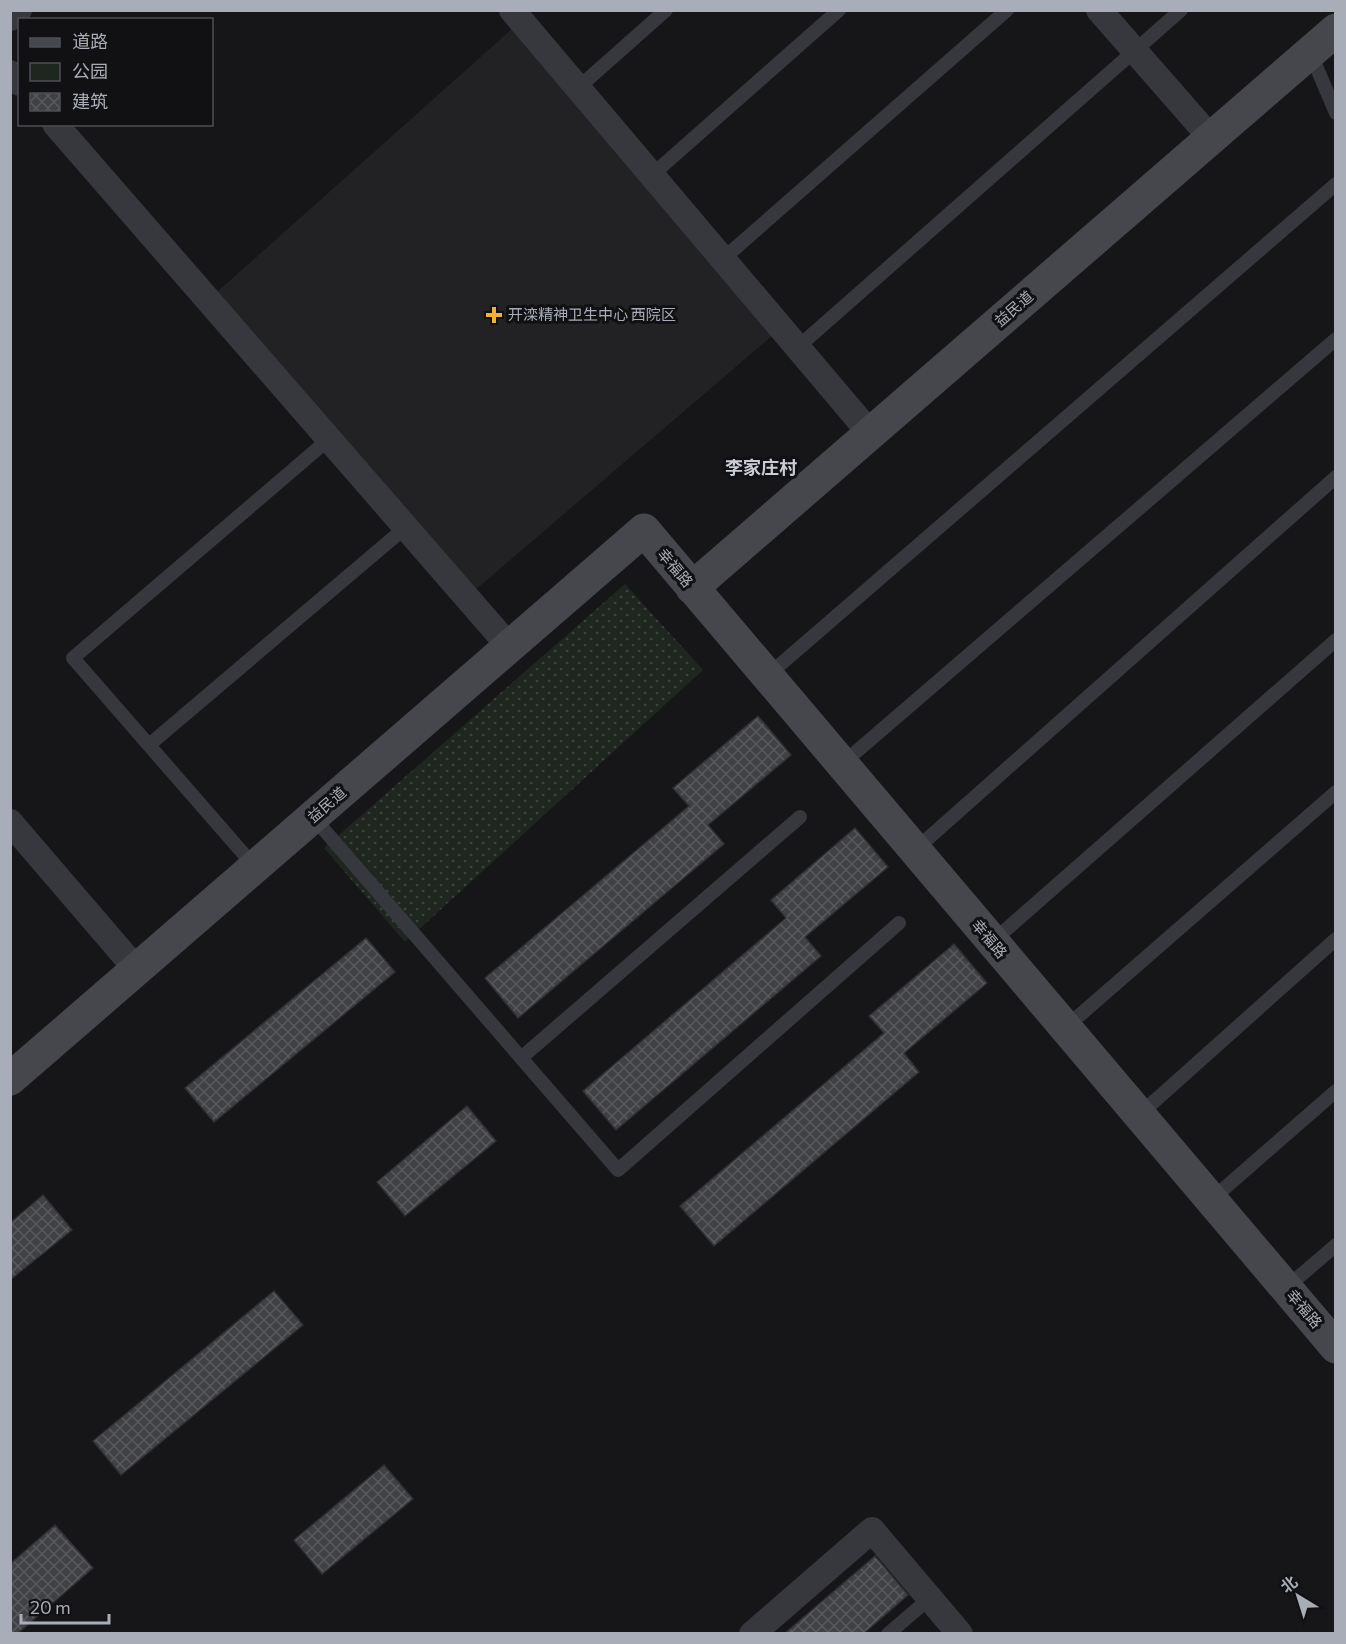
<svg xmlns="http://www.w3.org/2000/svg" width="1346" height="1644" viewBox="0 0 1346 1644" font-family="Commissioner,'Noto Sans SC',sans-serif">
  <defs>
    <pattern id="green-dots" width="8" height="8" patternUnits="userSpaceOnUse" patternTransform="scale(1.5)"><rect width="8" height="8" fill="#1e261f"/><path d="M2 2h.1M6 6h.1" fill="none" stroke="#3c433d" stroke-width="1.8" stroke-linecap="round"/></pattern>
    <pattern id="building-cross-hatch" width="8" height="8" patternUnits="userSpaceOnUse" patternTransform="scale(1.5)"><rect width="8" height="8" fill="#404145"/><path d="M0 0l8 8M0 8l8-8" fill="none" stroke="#595a5e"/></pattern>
  </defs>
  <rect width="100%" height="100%" fill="#161618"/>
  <path fill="#222225" d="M 512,29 L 772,336 L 474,591 L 216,293 Z"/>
  <path fill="url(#green-dots)" d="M 625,584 L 703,670 L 405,942 L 324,848 Z"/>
  <path fill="url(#building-cross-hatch)" stroke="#303034" stroke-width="1.5" d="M 758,716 L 791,755 L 708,825 L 724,844 L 518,1018 L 485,978 L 689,806 L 673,788 Z
    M 855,828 L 888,867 L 805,937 L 821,956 L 616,1130 L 583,1091 L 786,918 L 771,900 Z
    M 366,938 L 395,972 L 214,1122 L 185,1088 Z
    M 954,944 L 987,983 L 904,1053 L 919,1072 L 714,1246 L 680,1206 L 884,1033 L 869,1016 Z
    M 467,1106 L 496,1141 L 405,1216 L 377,1182 Z
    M 43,1195 L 72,1230 L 10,1280 L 10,1223 Z
    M 274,1291 L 303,1325 L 121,1475 L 93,1441 Z
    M 384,1465 L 413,1499 L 322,1574 L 294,1540 Z
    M 55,1525 L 93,1568 L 17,1634 L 10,1634 L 10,1564 Z
    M 875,1556 L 908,1595 L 863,1634 L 784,1634 Z"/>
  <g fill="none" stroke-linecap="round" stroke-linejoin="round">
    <path stroke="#37383d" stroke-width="14" d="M 1310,52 L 1336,113
      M 578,88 L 666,10
      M 652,175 L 839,10
      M 723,259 L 1007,10
      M 798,347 L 1181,10
      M 767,676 L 1336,184
      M 149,745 L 406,527
      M 842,764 L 1336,339
      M 313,817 L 618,1170 L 899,923
      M 915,850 L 1336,477
      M 255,867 L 73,658 L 329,439
      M 992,942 L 1336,640
      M 1065,1028 L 1336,792
      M 521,1058 L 800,817
      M 1139,1115 L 1336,939
      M 1211,1200 L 1336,1091
      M 1286,1288 L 1336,1245
      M 888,1634 L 930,1598"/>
    <path stroke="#37383d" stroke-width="26" d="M 512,10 L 870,433
      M 1099,10 L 1211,138
      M 10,18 L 19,10
      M 10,73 L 20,83
      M 55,124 L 509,646
      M 10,822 L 137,970
      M 752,1634 L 872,1530 L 960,1634"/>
    <path stroke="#45474d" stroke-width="33" d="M 692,588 L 1336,30
      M 10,1079 L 644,530 L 1336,1347"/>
  </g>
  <path fill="#f2b134" stroke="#111113" stroke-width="2" d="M491 306h6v6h6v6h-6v6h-6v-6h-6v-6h6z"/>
  <g text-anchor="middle" stroke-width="6" stroke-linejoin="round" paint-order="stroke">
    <g font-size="15" fill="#a8adb8" stroke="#111113">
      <text transform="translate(1014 309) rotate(-41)" y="5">益民道</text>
      <text transform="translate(675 568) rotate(50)" y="5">幸福路</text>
      <text transform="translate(327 805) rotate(-41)" y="5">益民道</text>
      <text transform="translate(989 939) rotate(50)" y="5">幸福路</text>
      <text transform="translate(1304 1309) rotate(50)" y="5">幸福路</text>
    </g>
    <g font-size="15" fill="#a8adb8" stroke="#111113" text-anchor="start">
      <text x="508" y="320">开滦精神卫生中心 西院区</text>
    </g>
    <g font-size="18" font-weight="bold" fill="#c9ccd4" stroke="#111113">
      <text x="761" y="474">李家庄村</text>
    </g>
  </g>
  <rect width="1346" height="1644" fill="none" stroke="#a8adb8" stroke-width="24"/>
  <rect x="18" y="18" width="195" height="108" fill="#111113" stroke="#4d4f55" stroke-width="1.5"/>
  <rect x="30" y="38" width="30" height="9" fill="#45474d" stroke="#4d4f55" stroke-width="1.5"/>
  <text x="72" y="48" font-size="18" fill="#a8adb8">道路</text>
  <rect x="30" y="63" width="30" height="18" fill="#1e261f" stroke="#4d4f55" stroke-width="1.5"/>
  <text x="72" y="78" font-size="18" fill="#a8adb8">公园</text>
  <rect x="30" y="93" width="30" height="18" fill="url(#building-cross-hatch)" stroke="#4d4f55" stroke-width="1.5"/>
  <text x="72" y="108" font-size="18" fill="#a8adb8">建筑</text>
  <g transform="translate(1298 1596) rotate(322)" stroke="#111113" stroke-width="4.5" paint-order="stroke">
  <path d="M0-4.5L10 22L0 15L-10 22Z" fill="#a8adb8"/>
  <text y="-9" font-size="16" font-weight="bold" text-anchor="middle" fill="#a8adb8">北</text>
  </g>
  <path d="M21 1614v9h88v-9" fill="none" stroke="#a8adb8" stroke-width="3"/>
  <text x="30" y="1614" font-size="18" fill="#a8adb8" stroke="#111113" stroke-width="4.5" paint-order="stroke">20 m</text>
</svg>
